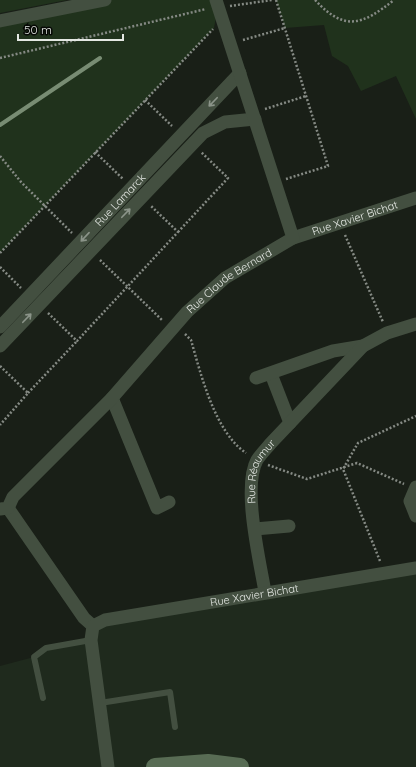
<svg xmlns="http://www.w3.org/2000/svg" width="416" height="767" viewBox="0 0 416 767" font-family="Quicksand,sans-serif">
  <rect width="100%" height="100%" fill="#191f17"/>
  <path fill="#1f2a1d" d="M 416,568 L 416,767 L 0,767 L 0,666 L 34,657 L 46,648 L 91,640 L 93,626 Z"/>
  <path fill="#20321c" d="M 0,0 L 67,0 L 0,13 Z
    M 105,0 L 216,0 L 218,6 L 214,28 L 0,253 L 0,22 Z
    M 276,0 L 416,0 L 416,119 L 396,76 L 361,91 L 348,66 L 332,56 L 324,25 L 285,28 Z"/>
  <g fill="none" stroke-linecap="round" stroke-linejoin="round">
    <path stroke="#788c73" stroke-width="4" d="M 0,125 L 100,58"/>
    <path stroke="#858a84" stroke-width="2.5" stroke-dasharray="2 2" stroke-linecap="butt" d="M 276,0 L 328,166 L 286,179
      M 315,0 C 345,32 362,25 394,0
      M 230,6 L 272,0
      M 243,40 L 285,28
      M 0,58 L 206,9
      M 145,100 L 172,126
      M 265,109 L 306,96
      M 95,152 L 123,179
      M 0,156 L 21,182 L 72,233
      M 178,232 L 228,178 L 201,152
      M 345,235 L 383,322
      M 0,253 L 213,29
      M 100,260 L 163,321
      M 0,267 L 21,288
      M 48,313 L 77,341 L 178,232 L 151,206
      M 185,334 L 191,340 C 201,375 215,432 246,453
      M 0,366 L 28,393 L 0,425
      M 28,393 L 77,341
      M 268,465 L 307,479 L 357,463 L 404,484
      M 380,561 L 343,469 L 358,443 L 416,416"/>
    <path stroke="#434f40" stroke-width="6" d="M 43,698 L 34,657 L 46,648 L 91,640
      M 100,703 L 170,692 L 175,727"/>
    <g stroke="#434f40" stroke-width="13">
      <path d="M 0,21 L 105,0"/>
      <path id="s1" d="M 293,238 L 416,198"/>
      <path id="s2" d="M 0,327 L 240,73"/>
      <path d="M 0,346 L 203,133 L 225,122 L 255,119"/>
      <path d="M 271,374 L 290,423"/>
      <path d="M 256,378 L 333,351 L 363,346"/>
      <path d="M 112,398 L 157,508 L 169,502"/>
      <path d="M 416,487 L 410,501 L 416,516"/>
      <path d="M 8,508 L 84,618 L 93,626"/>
      <path id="s3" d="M 0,509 L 8,508 L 13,497 L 112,398 L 187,312 L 225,278 L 293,238 L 216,0"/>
      <path d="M 255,529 L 289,526"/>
      <path id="s4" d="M 265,592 C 260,562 242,487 257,460 C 261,454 266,449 271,443 L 363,346 L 387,333 L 416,324"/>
      <path id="s5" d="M 108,767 L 91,640 L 93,626 L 105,620 L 416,568"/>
    </g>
    <path stroke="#586c54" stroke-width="18" d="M 155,767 L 208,763 L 240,767"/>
  </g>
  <defs><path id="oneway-shaft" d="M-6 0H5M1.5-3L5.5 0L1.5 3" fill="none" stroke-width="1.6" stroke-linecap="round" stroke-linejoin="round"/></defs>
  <g stroke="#8b9489">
    <use href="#oneway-shaft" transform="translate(213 102) rotate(134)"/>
    <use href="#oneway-shaft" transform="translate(126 213) rotate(-46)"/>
    <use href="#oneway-shaft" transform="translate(85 237) rotate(133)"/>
    <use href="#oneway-shaft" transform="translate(27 318) rotate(-46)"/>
  </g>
  <g text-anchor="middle" stroke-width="3" stroke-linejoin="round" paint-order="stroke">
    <g font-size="11" fill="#e4e8e3" stroke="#060805">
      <text dy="4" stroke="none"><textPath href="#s2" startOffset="175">Rue Lamarck</textPath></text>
      <text dy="4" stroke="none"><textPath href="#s1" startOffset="65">Rue Xavier Bichat</textPath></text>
      <text dy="4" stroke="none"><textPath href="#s3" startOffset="327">Rue Claude Bernard</textPath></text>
      <text dy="4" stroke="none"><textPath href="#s4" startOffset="124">Rue Réaumur</textPath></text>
      <text dy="4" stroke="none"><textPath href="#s5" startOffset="307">Rue Xavier Bichat</textPath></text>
    </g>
  </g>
  <path d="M18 34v6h105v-6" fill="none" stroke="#e4e8e3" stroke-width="2"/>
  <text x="24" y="34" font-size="12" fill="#e4e8e3" stroke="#060805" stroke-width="3" paint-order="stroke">50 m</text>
</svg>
